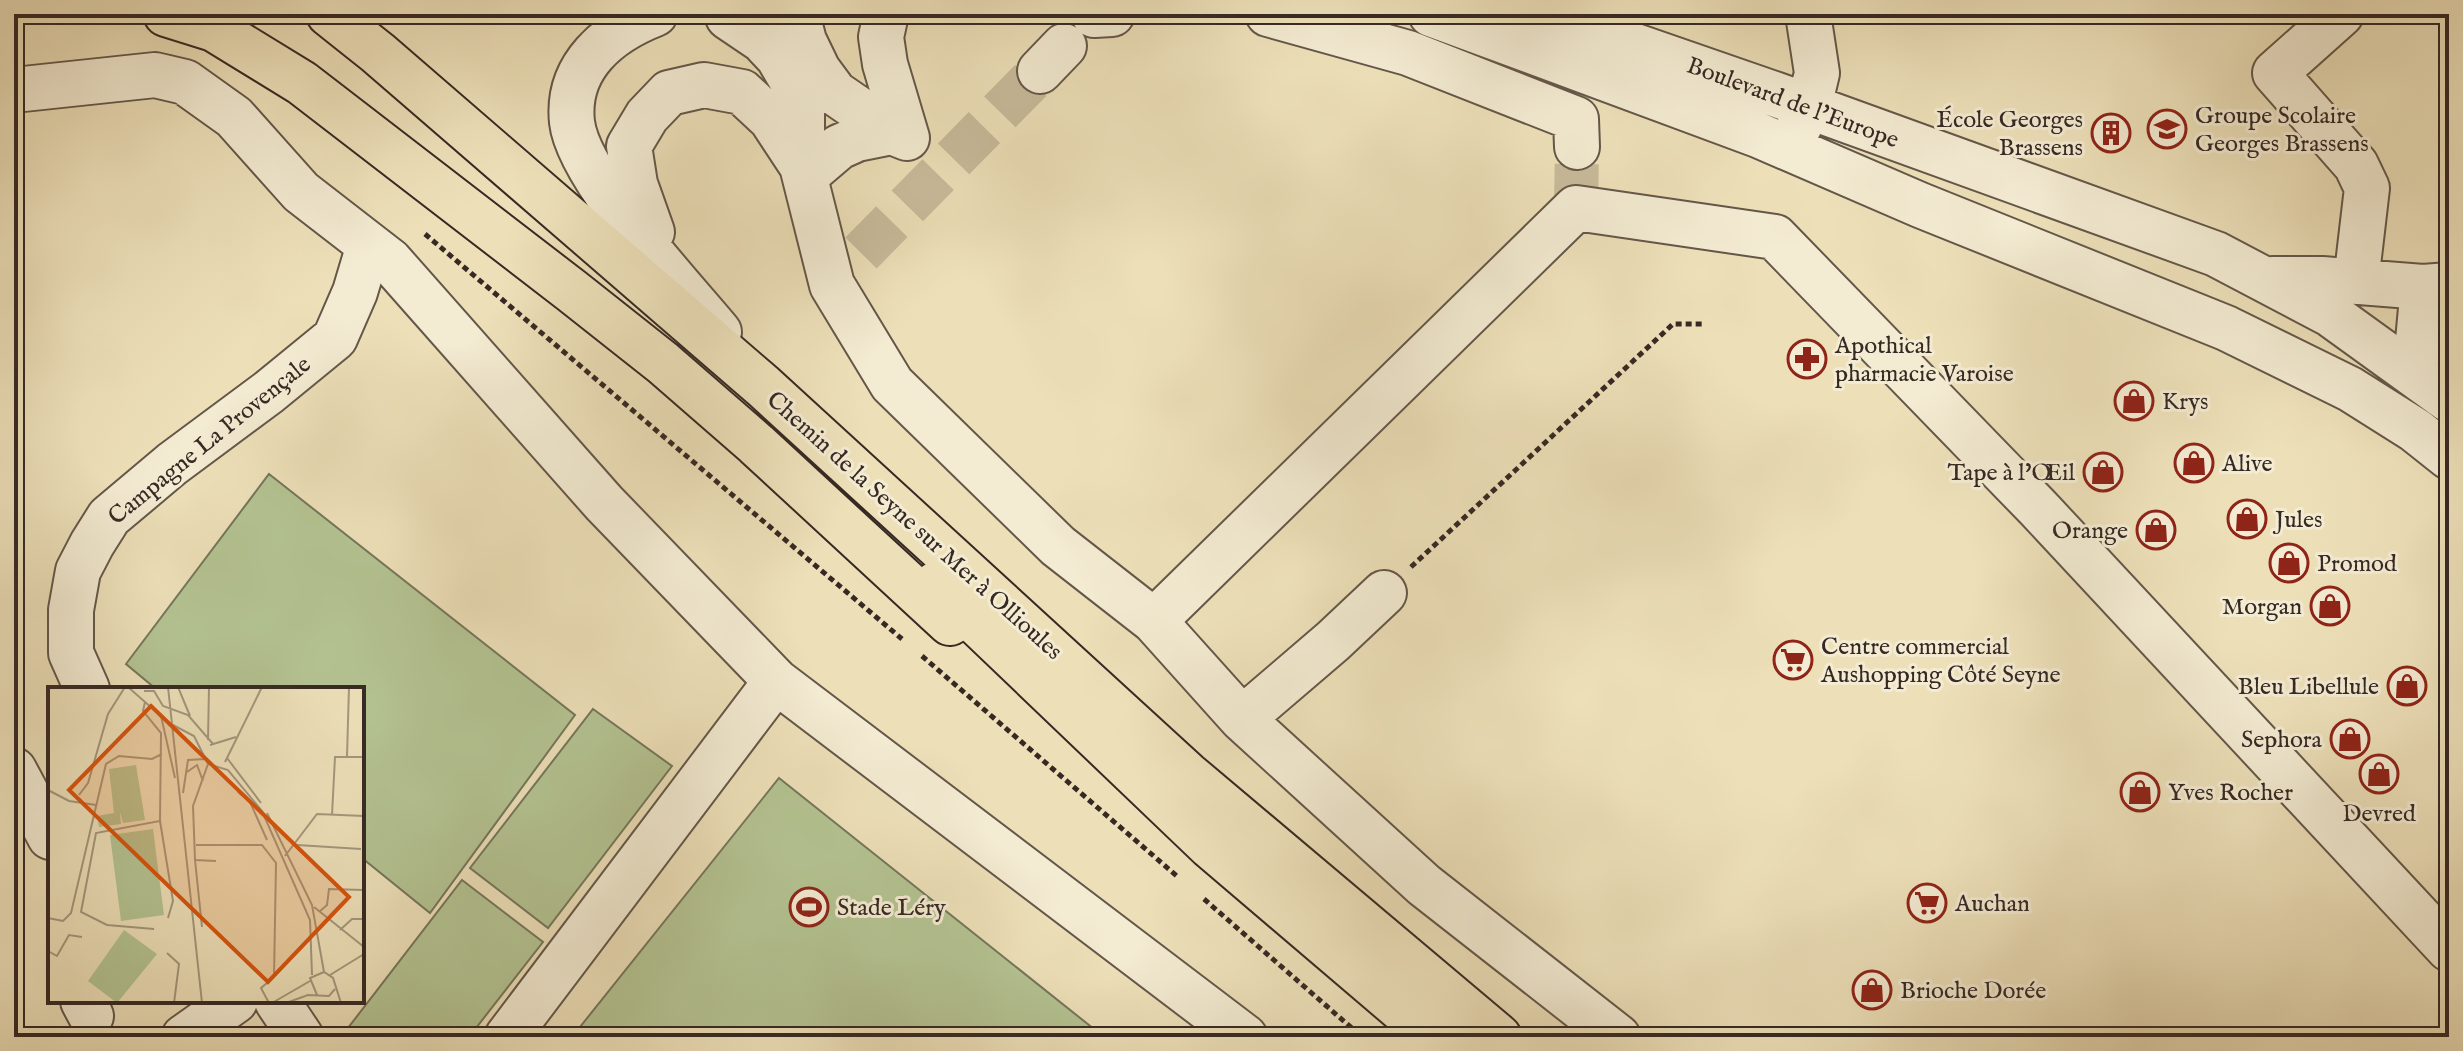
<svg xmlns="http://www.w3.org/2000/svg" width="2463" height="1051" viewBox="0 0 2463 1051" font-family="'IM FELL English',serif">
  <rect width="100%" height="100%" fill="#ede0b9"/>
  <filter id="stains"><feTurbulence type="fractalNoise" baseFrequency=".0025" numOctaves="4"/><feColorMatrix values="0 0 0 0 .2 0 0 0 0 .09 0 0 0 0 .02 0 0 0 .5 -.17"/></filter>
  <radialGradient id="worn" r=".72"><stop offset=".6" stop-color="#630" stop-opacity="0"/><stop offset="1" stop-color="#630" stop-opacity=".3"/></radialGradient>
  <path fill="#b4c392" stroke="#75765b" stroke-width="2" d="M 269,474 L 575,715 L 430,913 L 362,858 L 362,689 L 156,689 L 126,664 Z
    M 593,709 L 672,766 L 548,928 L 470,868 Z
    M 779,778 L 1104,1037 L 572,1037 Z
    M 462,880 L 543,942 L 469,1037 L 341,1037 Z"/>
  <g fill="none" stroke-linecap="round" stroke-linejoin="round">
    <path stroke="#c8bb9b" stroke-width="44" stroke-dasharray="44 22" stroke-linecap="butt" d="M 1576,208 L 1577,147
      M 861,253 L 1040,71"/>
    <defs>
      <path id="minor" d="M 655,14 C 609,32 566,66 572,122 C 578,177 681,286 719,332
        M 797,14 L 804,41 L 818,70 L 835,93 L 892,132 L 907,138
        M 886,14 L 881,37 L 885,64 L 907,138
        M 1268,14 L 1408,53 L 1576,119 L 1577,147
        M 1431,14 L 1758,135 L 1920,205 L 2226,328 L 2350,389 L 2415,430 L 2449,457
        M 1543,14 L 1777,95 L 2216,254 L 2330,314 L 2449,400
        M 2341,14 L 2275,73 L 2356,165 L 2367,188 L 2356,282
        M 1094,15 L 1112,14
        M 728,17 L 762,40 L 778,57 L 792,81 L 802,106 L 802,166 L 832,285 L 892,384 L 1058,546 L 1154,621 L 1242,719 L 1333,641 L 1384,593
        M 1040,71 L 1064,46
        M 14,90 L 155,75 L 185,82 L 234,117 L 301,192 L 390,261 L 604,503 L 776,681 L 507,1037
        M 1797,131 L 1809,107 L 1817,73 L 1808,14
        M 805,176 L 839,147 L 857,139 L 892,132
        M 652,232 L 635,184 L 629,146 L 647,116 L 669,93 L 704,85 L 742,92 L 771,119 L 802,166
        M 2272,279 L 2322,279 L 2423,287 L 2449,285
        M 2415,373 L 2423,287
        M 1154,621 L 1576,208 L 1775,237 L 2039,509 L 2449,949
        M 776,681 L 1245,1037
        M 87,689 L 71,653 L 71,610 L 78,571 L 92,544 L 109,517 L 172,464 L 269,392 L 335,338 L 355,292 L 369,245
        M 1242,719 L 1424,885 L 1618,1037
        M 14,770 L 50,837
        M 83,1001 L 91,1016
        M 277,1001 L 301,1037
        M 184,1037 L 235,1001"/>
      <path id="major" d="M 166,14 L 214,29 L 302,83 L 572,291 L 663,363 L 756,444 L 950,623
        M 329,14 L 378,53 L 763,386 L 1187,774 L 1499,1037
        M 936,584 L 1210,846 L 1434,1037"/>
    </defs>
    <use href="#minor" stroke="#645749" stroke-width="48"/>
    <use href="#major" stroke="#362924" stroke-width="48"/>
    <path stroke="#362924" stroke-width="5" stroke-dasharray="6 4" stroke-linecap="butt" d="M 425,234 L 902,639
      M 1411,567 L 1673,324 L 1703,324
      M 922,656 L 1178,877
      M 1204,899 L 1362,1037"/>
    <use href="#minor" stroke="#f3ebd2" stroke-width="44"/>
    <use href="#major" stroke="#ede0b9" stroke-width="44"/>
  </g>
  <defs>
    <symbol id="school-ring" viewBox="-11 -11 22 22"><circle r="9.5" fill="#f3ebd2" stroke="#8f2418" stroke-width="1.5"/><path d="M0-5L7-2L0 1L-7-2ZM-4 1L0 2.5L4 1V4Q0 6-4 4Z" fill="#8f2418"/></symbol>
    <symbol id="building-ring" viewBox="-11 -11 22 22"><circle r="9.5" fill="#f3ebd2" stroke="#8f2418" stroke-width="1.5"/><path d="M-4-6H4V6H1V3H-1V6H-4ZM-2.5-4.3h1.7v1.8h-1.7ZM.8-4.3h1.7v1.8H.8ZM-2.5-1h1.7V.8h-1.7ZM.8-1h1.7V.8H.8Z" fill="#8f2418"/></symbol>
    <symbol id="pharmacy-ring" viewBox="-11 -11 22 22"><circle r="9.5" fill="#f3ebd2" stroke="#8f2418" stroke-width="1.5"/><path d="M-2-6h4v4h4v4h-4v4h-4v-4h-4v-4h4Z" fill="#8f2418"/></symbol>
    <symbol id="shop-ring" viewBox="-11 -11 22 22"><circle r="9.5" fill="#f3ebd2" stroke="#8f2418" stroke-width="1.5"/><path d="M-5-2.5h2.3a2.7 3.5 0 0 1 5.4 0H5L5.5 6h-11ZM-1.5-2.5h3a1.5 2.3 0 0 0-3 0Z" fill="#8f2418"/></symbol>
    <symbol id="supermarket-ring" viewBox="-11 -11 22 22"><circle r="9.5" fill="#f3ebd2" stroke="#8f2418" stroke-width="1.5"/><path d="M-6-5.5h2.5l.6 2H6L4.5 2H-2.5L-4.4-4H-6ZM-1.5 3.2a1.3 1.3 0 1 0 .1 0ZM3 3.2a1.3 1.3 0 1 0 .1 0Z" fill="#8f2418"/></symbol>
    <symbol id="stadium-ring" viewBox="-11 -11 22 22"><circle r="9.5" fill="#f3ebd2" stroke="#8f2418" stroke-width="1.5"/><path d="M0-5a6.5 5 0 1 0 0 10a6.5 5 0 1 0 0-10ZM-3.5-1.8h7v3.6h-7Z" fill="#8f2418"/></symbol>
  </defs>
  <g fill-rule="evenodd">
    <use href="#school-ring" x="2145" y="107" width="44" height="44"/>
    <use href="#building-ring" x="2089" y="111" width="44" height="44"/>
    <use href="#pharmacy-ring" x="1785" y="337" width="44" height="44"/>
    <use href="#shop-ring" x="2112" y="379" width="44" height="44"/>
    <use href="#shop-ring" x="2172" y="441" width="44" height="44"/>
    <use href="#shop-ring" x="2081" y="450" width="44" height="44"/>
    <use href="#shop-ring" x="2225" y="497" width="44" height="44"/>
    <use href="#shop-ring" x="2134" y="508" width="44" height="44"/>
    <use href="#shop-ring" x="2267" y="541" width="44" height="44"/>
    <use href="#shop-ring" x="2308" y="584" width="44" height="44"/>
    <use href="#supermarket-ring" x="1771" y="638" width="44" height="44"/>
    <use href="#shop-ring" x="2385" y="664" width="44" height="44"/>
    <use href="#shop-ring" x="2328" y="717" width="44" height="44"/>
    <use href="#shop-ring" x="2357" y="752" width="44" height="44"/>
    <use href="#shop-ring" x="2118" y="770" width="44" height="44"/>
    <use href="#supermarket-ring" x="1905" y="881" width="44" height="44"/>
    <use href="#stadium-ring" x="787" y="885" width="44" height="44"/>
    <use href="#shop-ring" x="1850" y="968" width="44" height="44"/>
  </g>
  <g text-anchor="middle" stroke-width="6" stroke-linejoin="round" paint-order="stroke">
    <g font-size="24" fill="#362924" stroke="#f3ebd2">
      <text transform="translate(1793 102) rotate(20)" y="8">Boulevard de l'Europe</text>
      <text transform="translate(209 440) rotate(-39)" y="8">Campagne La Provençale</text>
      <text transform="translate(915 525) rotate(42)" y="8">Chemin de la Seyne sur Mer à Ollioules</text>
    </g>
    <g font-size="24" fill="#362924" stroke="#f3ebd2" text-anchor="start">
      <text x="2195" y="123">Groupe Scolaire<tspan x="2195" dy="28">Georges Brassens</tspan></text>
      <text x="2083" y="127" text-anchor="end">École Georges<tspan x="2083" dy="28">Brassens</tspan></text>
      <text x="1835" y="353">Apothical<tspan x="1835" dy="28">pharmacie Varoise</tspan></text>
      <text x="2162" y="409">Krys</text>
      <text x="2222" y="471">Alive</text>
      <text x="2075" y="480" text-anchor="end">Tape à l'Œil</text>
      <text x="2275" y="527">Jules</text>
      <text x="2128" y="538" text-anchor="end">Orange</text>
      <text x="2317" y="571">Promod</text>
      <text x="2302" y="614" text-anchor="end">Morgan</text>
      <text x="1821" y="654">Centre commercial<tspan x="1821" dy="28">Aushopping Côté Seyne</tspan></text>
      <text x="2379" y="694" text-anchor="end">Bleu Libellule</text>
      <text x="2322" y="747" text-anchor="end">Sephora</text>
      <text x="2168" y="800">Yves Rocher</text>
      <text x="2379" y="821" text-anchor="middle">Devred</text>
      <text x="1955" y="911">Auchan</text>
      <text x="837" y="915">Stade Léry</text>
      <text x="1900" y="998">Brioche Dorée</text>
    </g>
  </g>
  <g transform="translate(48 687)">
    <rect width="316" height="316" fill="#ede0b9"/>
    <path d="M 88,78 L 97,133 L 75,136 L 72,125 L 73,137 L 51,140 L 49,129 L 66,126 L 61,82 ZM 105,142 L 116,228 L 73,234 L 62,148 ZM 76,243 L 109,267 L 69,316 L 40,294 Z" fill="#b4c392"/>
    <path fill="none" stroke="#a4977d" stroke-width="2" d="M 80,0 L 114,30M 120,0 L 154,316M 130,0 L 142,29M 96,4 L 106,4 L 115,19 L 140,28 L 165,57M 97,15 L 95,24 L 113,46 L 112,134 L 48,146 L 33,225 L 59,238 L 106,242M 113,29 L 127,91M 123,37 L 146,49 L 160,77 L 180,83 L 214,124 L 262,233 L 264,288M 160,53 L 161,0M 162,58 L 188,50M 299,69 L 301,0M 179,71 L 213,116M 177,75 L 214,0M 160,77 L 145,119 L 147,173 L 168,174M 139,85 L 149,78 L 155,94M 0,103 L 21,114 L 48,118M 190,105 L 202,115 L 219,153M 135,106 L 140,73 L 157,72M 31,108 L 40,96 L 60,27 L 77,0M 219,126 L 264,218 L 276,285M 284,128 L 287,70 L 316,70M 112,134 L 125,214 L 120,231M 148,158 L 214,158 L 228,176 L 226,290 L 213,301 L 221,316M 249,158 L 313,162M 237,169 L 269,127 L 316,129M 147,173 L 154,240M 266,220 L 316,260M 271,225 L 279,218 L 281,202 L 316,203M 0,231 L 15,234 L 23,226 L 58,77 L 71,69 L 104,72 L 114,67M 292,243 L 304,232 L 316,232M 0,264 L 9,269 L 21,248 L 34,250M 119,266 L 131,277 L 126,316M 282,288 L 316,267M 269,308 L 262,291 L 276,285 L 285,291 L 293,316M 224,316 L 262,294M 238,316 L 260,308 L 281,309 L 287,302"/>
    <path fill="#d6540e" fill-opacity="0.15" stroke="#d6540e" stroke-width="4" d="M 103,19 L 301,210 L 220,295 L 21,103 Z"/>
    <rect width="316" height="316" fill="none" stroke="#362924" stroke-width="4"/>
  </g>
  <rect width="2463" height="1051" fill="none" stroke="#ede0b9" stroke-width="48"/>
  <rect x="16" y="16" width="2431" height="1019" fill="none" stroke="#362924" stroke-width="4"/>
  <rect x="24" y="24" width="2415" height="1003" fill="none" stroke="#362924" stroke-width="2"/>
  <rect width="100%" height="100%" filter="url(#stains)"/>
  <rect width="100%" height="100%" fill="url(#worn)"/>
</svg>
